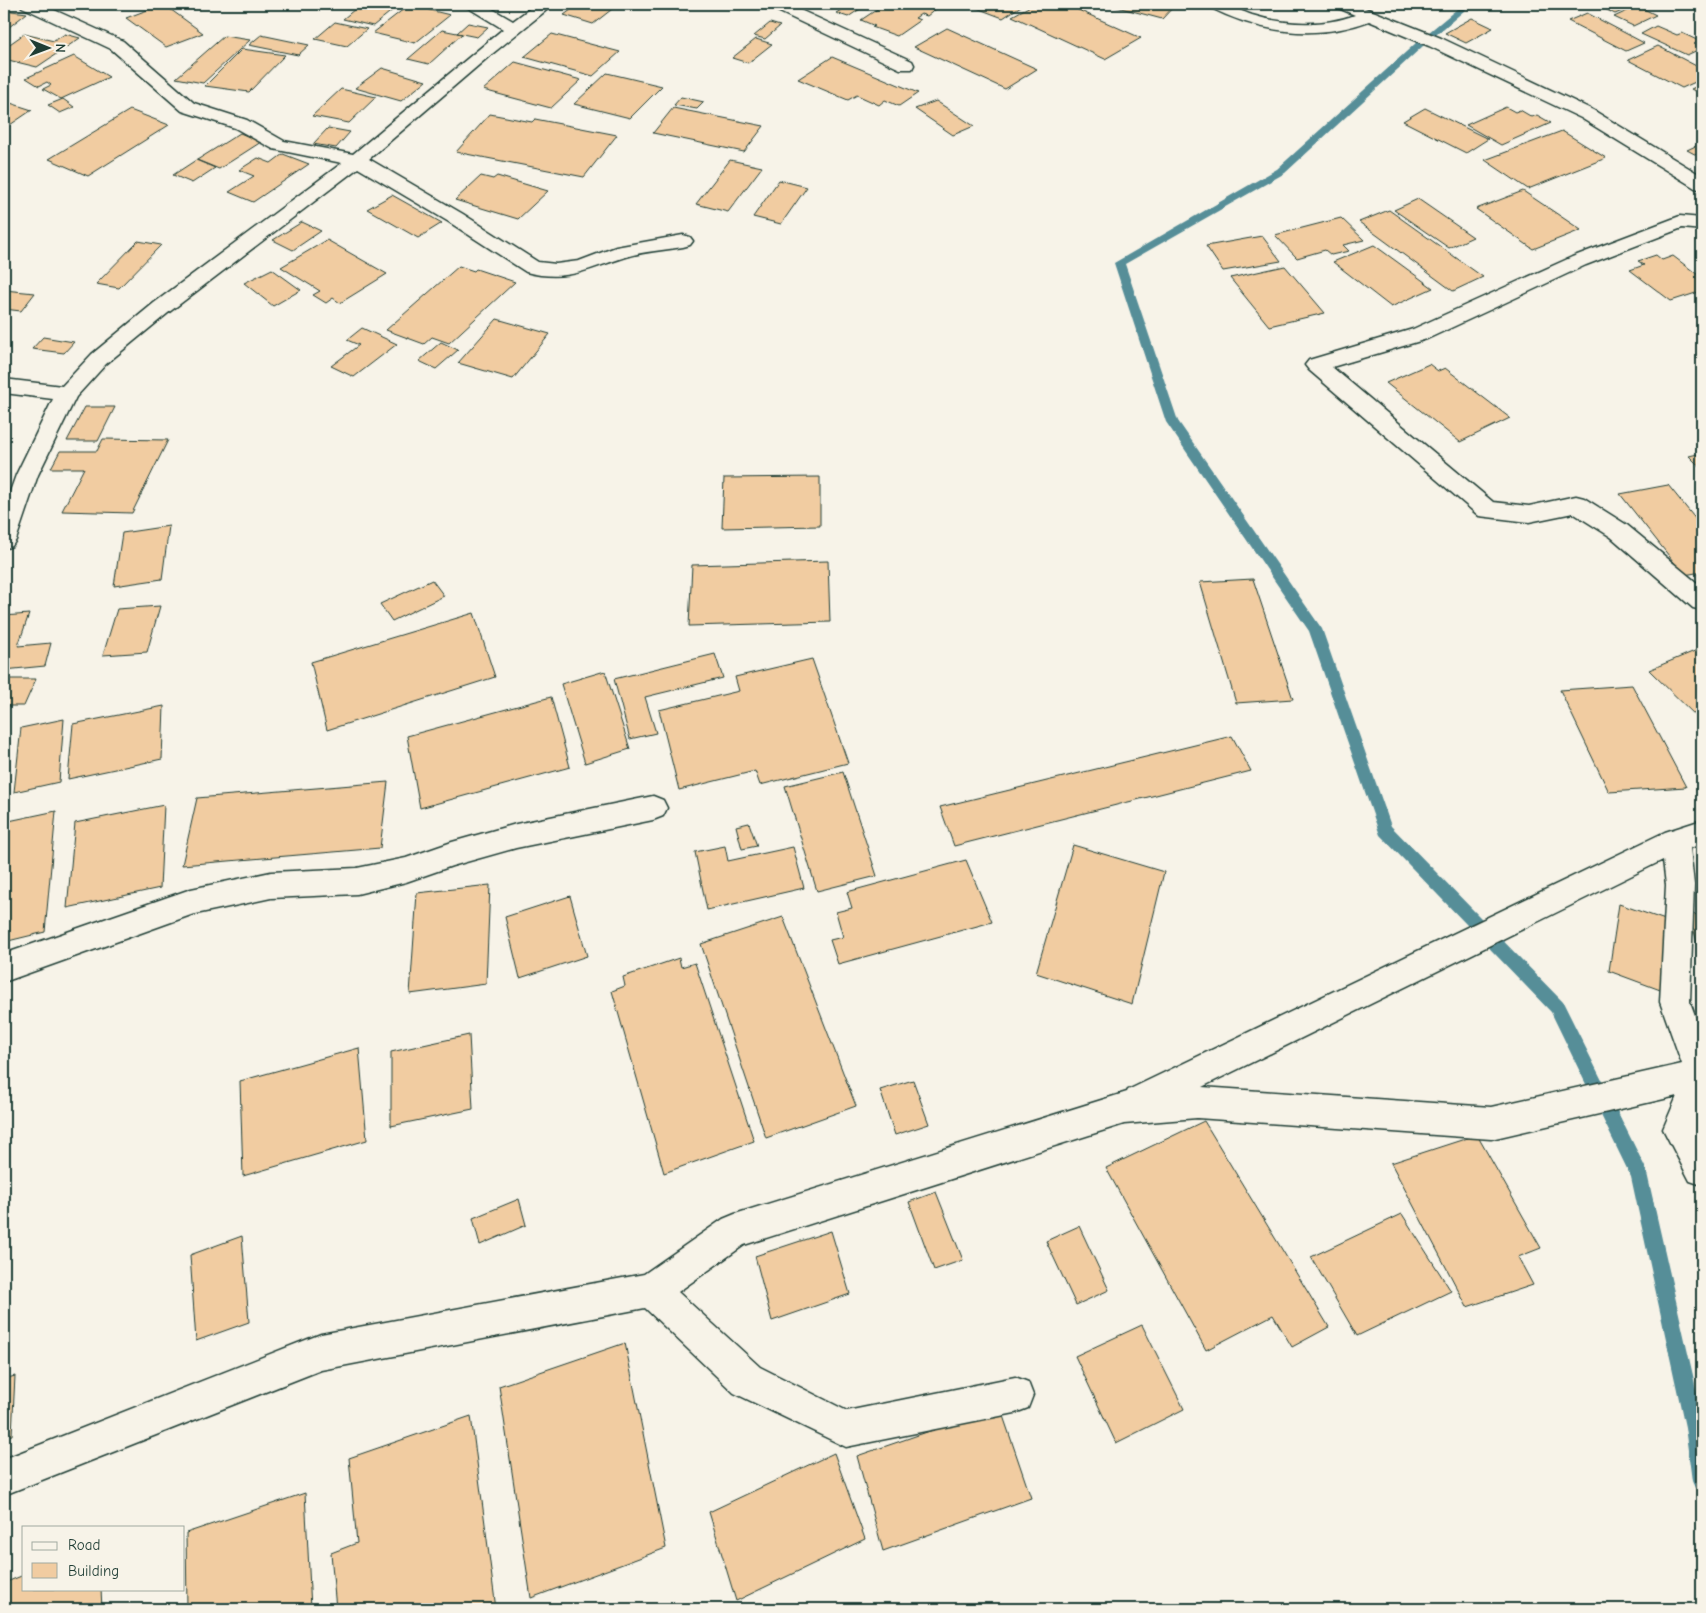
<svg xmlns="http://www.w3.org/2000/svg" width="1706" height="1613" viewBox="0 0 1706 1613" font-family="'Comic Neue',sans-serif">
  <rect width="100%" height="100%" fill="#f7f3e8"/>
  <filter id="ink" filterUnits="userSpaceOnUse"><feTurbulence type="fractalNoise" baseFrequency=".02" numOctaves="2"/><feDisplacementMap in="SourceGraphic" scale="10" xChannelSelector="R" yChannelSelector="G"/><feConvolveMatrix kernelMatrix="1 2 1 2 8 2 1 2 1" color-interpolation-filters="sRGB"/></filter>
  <g filter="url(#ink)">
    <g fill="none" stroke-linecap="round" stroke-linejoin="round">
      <path fill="#568e98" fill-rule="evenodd" d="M 1463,4 L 1472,4 L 1423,46 L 1285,173 L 1125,264 L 1178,421 L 1322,629 L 1391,826 L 1563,1002 L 1646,1169 L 1702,1415 L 1702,1491 L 1695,1488 L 1692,1481 L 1685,1427 L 1631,1177 L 1551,1012 L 1380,835 L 1309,631 L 1166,422 L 1114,263 L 1277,169 L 1417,42 Z"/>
    </g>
    <path fill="#f1cca1" stroke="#1f3d34" d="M 163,4 L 203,33 L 166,47 L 126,18 Z
      M 361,4 L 400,4 L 373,26 L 343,19 Z
      M 579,4 L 607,4 L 616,6 L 593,24 L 564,15 Z
      M 851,4 L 866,5 L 848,17 L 836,13 Z
      M 869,4 L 934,4 L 940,6 L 927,16 L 921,14 L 915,18 L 920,20 L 897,36 L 872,27 L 875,26 L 861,20 L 879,8 Z
      M 966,4 L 1024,4 L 1003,18 Z
      M 1034,4 L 1065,4 L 1141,38 L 1105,59 L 1012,16 Z
      M 1106,4 L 1176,4 L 1162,19 Z
      M 1595,4 L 1629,4 L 1634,6 L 1615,14 Z
      M 409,5 L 450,15 L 415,43 L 373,33 Z
      M 1638,6 L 1656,15 L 1633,26 L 1614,17 Z
      M 4,10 L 27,13 L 4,31 Z
      M 1587,13 L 1644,43 L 1626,51 L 1568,21 Z
      M 1472,18 L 1493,28 L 1466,43 L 1445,33 Z
      M 335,22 L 367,29 L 347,46 L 315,39 Z
      M 468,23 L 488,27 L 477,37 L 457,33 Z
      M 770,23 L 780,26 L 765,39 L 754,36 Z
      M 1656,26 L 1677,35 L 1682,33 L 1699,41 L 1694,44 L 1702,48 L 1687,55 L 1641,34 Z
      M 947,28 L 1037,69 L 1005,89 L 914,47 Z
      M 442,30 L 462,34 L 429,64 L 408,59 Z
      M 24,34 L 54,41 L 65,34 L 80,38 L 37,67 L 4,59 L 4,48 Z
      M 552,34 L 620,52 L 593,76 L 524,57 Z
      M 261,35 L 309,45 L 298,55 L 249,45 Z
      M 224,36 L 250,40 L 203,83 L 176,78 Z
      M 756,39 L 772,44 L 748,63 L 732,58 Z
      M 1658,46 L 1702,69 L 1702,79 L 1682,88 L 1628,60 Z
      M 242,49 L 285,55 L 249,92 L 205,86 Z
      M 74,56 L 109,77 L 61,99 L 43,89 L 51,85 L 47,82 L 39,86 L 26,78 Z
      M 832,57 L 918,93 L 899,106 L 885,100 L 879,105 L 857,95 L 848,100 L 798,79 Z
      M 515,62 L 581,80 L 551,108 L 483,90 Z
      M 382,68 L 426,81 L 401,101 L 355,88 Z
      M 607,73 L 662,86 L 630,118 L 574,104 Z
      M 1702,84 L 1702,95 L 1691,89 Z
      M 341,89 L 376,97 L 349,123 L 312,116 Z
      M 681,97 L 704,102 L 697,109 L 674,105 Z
      M 63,99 L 74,107 L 60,113 L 48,105 Z
      M 4,101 L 32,110 L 4,129 Z
      M 936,101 L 974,126 L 953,135 L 915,109 Z
      M 1506,107 L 1515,112 L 1520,110 L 1532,117 L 1537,115 L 1551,123 L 1501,145 L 1466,125 Z
      M 673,108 L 764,126 L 744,152 L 653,133 Z
      M 1425,108 L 1488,139 L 1466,153 L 1403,121 Z
      M 130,110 L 169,125 L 88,176 L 49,159 Z
      M 490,114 L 532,122 L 535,119 L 617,135 L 584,177 L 456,152 Z
      M 328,128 L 350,132 L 336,148 L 313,144 Z
      M 1562,131 L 1606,158 L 1528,189 L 1485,160 Z
      M 240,133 L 261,142 L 219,169 L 197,160 Z
      M 1702,143 L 1702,158 L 1687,150 Z
      M 283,154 L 309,164 L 253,202 L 229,192 L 254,176 L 239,170 L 258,158 L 271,163 Z
      M 196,160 L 215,168 L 192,183 L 173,175 Z
      M 730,160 L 762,167 L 728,212 L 696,204 Z
      M 481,176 L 493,179 L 497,176 L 548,191 L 518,219 L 455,200 Z
      M 779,180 L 807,187 L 781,224 L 753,217 Z
      M 1523,191 L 1581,230 L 1533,249 L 1476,209 Z
      M 392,195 L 442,223 L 418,238 L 367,209 Z
      M 1418,199 L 1473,237 L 1449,248 L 1394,210 Z
      M 1389,210 L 1483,277 L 1453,291 L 1359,222 Z
      M 1341,218 L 1364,240 L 1343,245 L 1349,251 L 1331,255 L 1325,250 L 1297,258 L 1275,235 Z
      M 302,222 L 321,231 L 293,250 L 273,240 Z
      M 1262,236 L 1281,261 L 1223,271 L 1206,246 Z
      M 327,240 L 387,274 L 340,303 L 333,298 L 326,303 L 313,295 L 320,291 L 281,267 Z
      M 138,241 L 161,245 L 119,288 L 96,284 Z
      M 1374,245 L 1433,288 L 1391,307 L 1333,262 Z
      M 1656,255 L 1662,260 L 1673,256 L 1702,278 L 1702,291 L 1671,301 L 1630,270 L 1644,265 L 1638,261 Z
      M 459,266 L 474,271 L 476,269 L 515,282 L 449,343 L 432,337 L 424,344 L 386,330 Z
      M 1285,266 L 1325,313 L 1269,326 L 1230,278 Z
      M 272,269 L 301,290 L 273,306 L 244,283 Z
      M 4,290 L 35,293 L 21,311 L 4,309 Z
      M 497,319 L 550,334 L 513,379 L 458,363 Z
      M 362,328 L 397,344 L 354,377 L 331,366 L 359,345 L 347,340 Z
      M 43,337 L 74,342 L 64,353 L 32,349 Z
      M 441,342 L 458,350 L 436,369 L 419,361 Z
      M 1429,364 L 1438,371 L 1445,368 L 1510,418 L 1460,442 L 1386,383 Z
      M 85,407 L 115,407 L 98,441 L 67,441 Z
      M 103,439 L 168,440 L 132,513 L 62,511 L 84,468 L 51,468 L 60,451 L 97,451 Z
      M 1702,453 L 1702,469 L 1689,456 Z
      M 820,477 L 820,526 L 722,528 L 724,478 Z
      M 1668,485 L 1702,527 L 1702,572 L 1684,575 L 1620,494 Z
      M 169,526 L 162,579 L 114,586 L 122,533 Z
      M 828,561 L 830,622 L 689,626 L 692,565 Z
      M 1253,579 L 1293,699 L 1236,703 L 1200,582 Z
      M 432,580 L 444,596 L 392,621 L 380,604 Z
      M 160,606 L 147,652 L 103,655 L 117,609 Z
      M 474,613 L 495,677 L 327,730 L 311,662 Z
      M 29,614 L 18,646 L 51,643 L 45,666 L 4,670 L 4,616 Z
      M 1702,648 L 1702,722 L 1649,670 Z
      M 715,654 L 723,678 L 645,697 L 656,733 L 630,739 L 614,679 Z
      M 812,659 L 848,763 L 760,785 L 755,771 L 679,790 L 659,710 L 739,691 L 735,677 Z
      M 605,671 L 630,749 L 585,763 L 561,684 Z
      M 4,679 L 36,679 L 24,706 L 4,706 Z
      M 1632,685 L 1686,787 L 1609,792 L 1560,690 Z
      M 551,697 L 570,767 L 420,808 L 407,736 Z
      M 164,706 L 162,759 L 68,779 L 73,724 Z
      M 64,719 L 59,782 L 14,792 L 21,728 Z
      M 1232,736 L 1251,771 L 954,846 L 940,807 Z
      M 843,772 L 877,876 L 817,891 L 785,786 Z
      M 388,782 L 380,848 L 182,865 L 197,798 Z
      M 164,805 L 160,888 L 67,908 L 75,823 Z
      M 56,811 L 45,932 L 4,942 L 4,822 Z
      M 749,823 L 757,846 L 742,849 L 736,826 Z
      M 1073,845 L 1164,872 L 1132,1004 L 1036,973 Z
      M 725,846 L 728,861 L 793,847 L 804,888 L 707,910 L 695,852 Z
      M 966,860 L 992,922 L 838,964 L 830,940 L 843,937 L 836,912 L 852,908 L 847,892 Z
      M 490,885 L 486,984 L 410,994 L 417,893 Z
      M 570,896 L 587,956 L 520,978 L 505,917 Z
      M 1619,904 L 1671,922 L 1663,991 L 1609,971 Z
      M 1690,914 L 1702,915 L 1702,964 Z
      M 783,917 L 856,1106 L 766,1138 L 701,944 Z
      M 679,958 L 681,967 L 695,963 L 754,1141 L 664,1173 L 612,991 L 625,986 L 623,977 Z
      M 469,1035 L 473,1109 L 391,1126 L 391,1052 Z
      M 359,1048 L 367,1140 L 243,1176 L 240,1081 Z
      M 913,1080 L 929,1124 L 895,1135 L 880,1090 Z
      M 1204,1121 L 1329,1327 L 1292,1347 L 1273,1315 L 1206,1350 L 1106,1168 Z
      M 1477,1135 L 1541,1248 L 1518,1257 L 1533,1285 L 1467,1307 L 1391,1163 Z
      M 936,1192 L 963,1260 L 934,1270 L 909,1202 Z
      M 519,1199 L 526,1225 L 480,1245 L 473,1218 Z
      M 1402,1214 L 1451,1291 L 1357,1336 L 1311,1257 Z
      M 1079,1226 L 1109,1290 L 1076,1305 L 1046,1241 Z
      M 831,1231 L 850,1294 L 772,1321 L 755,1256 Z
      M 242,1236 L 249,1322 L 196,1341 L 190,1255 Z
      M 1142,1325 L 1184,1409 L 1116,1443 L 1075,1356 Z
      M 625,1343 L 666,1548 L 531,1598 L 499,1386 Z
      M 15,1376 L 12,1435 L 4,1437 L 4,1379 Z
      M 1000,1407 L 1031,1498 L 883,1551 L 857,1456 Z
      M 471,1416 L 496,1609 L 336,1609 L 331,1553 L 357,1543 L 349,1458 Z
      M 834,1453 L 865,1539 L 736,1601 L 709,1512 Z
      M 305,1493 L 311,1609 L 187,1609 L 186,1533 Z
      M 24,1575 L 24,1589 L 101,1589 L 102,1609 L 4,1609 L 4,1583 Z"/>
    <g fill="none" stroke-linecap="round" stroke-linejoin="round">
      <defs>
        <path id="minor" d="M 20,4 L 41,4 L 123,41 L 194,103 L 247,120 L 284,141 L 353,154 L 503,29 L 467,7 L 465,4 L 484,4 L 513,21 L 536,4 L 554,4 L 487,58 L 369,159 L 463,214 L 538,262 L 556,264 L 579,261 L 616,247 L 683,235 L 690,237 L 693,241 L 690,245 L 683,247 C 665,250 644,251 626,257 C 589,268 568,283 526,272 L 449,222 L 358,168 L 168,313 L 106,364 L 76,397 L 38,475 L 16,540 L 12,546 L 4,549 L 4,508 L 16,475 L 53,399 L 4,393 L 4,379 L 62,386 L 92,354 L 154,303 L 342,163 L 273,149 L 235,128 L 182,111 L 111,49 L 22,7 Z
          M 767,4 L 787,4 L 912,61 L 914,65 L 912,69 L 900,69 L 769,7 Z
          M 1207,4 C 1229,3 1232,8 1252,15 C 1284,25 1323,27 1355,15 L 1336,7 L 1334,4 L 1355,4 L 1441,38 L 1593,110 L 1702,176 L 1702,190 L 1695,188 L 1581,118 L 1429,46 L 1369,21 C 1316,41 1260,33 1209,7 Z
          M 1680,216 L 1702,218 L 1702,230 L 1682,228 L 1586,265 L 1427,339 L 1332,367 L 1493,502 L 1529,506 L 1576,496 L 1584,498 L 1627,525 L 1702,587 L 1702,610 L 1693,608 L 1611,537 L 1573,513 L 1529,522 L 1479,516 L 1309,370 L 1305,365 L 1309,360 L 1413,329 L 1572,257 Z
          M 653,796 L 663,800 L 667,808 L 663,816 L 653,820 L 516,848 L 452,866 L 406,882 L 357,894 L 271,898 L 191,915 L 4,982 L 4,954 L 191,889 L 271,872 L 357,868 L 406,858 L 452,842 L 516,824 Z
          M 1702,820 L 1702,844 L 1690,848 L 1694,885 L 1690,1002 L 1702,1034 L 1702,1112 L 1696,1127 L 1702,1138 L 1702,1185 L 1690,1181 L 1663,1129 L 1677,1096 L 1491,1139 L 1197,1118 L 1124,1124 L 744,1245 L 678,1292 L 760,1367 L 847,1411 L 1015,1377 L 1028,1382 L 1033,1395 L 1028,1408 L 1015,1413 L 846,1447 L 734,1393 L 645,1308 L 321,1370 L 4,1495 L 4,1459 L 321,1334 L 644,1274 L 723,1219 L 735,1214 L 1127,1092 L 1128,1090 L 1665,832 ZM 1663,860 L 1666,885 L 1660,1002 L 1682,1064 L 1491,1107 L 1202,1087 Z"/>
      </defs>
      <use href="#minor" stroke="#1f3d34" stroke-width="3"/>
      <use href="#minor" fill="#f7f3e8" fill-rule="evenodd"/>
    </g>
  </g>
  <rect width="1706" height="1613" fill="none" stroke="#f7f3e8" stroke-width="20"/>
  <rect x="10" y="10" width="1686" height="1593" fill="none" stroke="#1f3d34" stroke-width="2" filter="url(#ink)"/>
  <rect x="22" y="1526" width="162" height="65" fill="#f7f3e8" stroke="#a1aaa0"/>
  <rect x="32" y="1542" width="25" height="8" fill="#f7f3e8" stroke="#a1aaa0"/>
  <text x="68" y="1550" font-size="15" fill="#1f3d34">Road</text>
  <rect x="32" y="1563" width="25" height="15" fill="#f1cca1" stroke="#a1aaa0"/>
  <text x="68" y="1576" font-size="15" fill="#1f3d34">Building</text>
  <g transform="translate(48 48) rotate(91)" stroke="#f7f3e8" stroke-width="4" paint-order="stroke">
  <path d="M0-4L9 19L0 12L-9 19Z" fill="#1f3d34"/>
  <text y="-8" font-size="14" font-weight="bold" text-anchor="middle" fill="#1f3d34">N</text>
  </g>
</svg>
